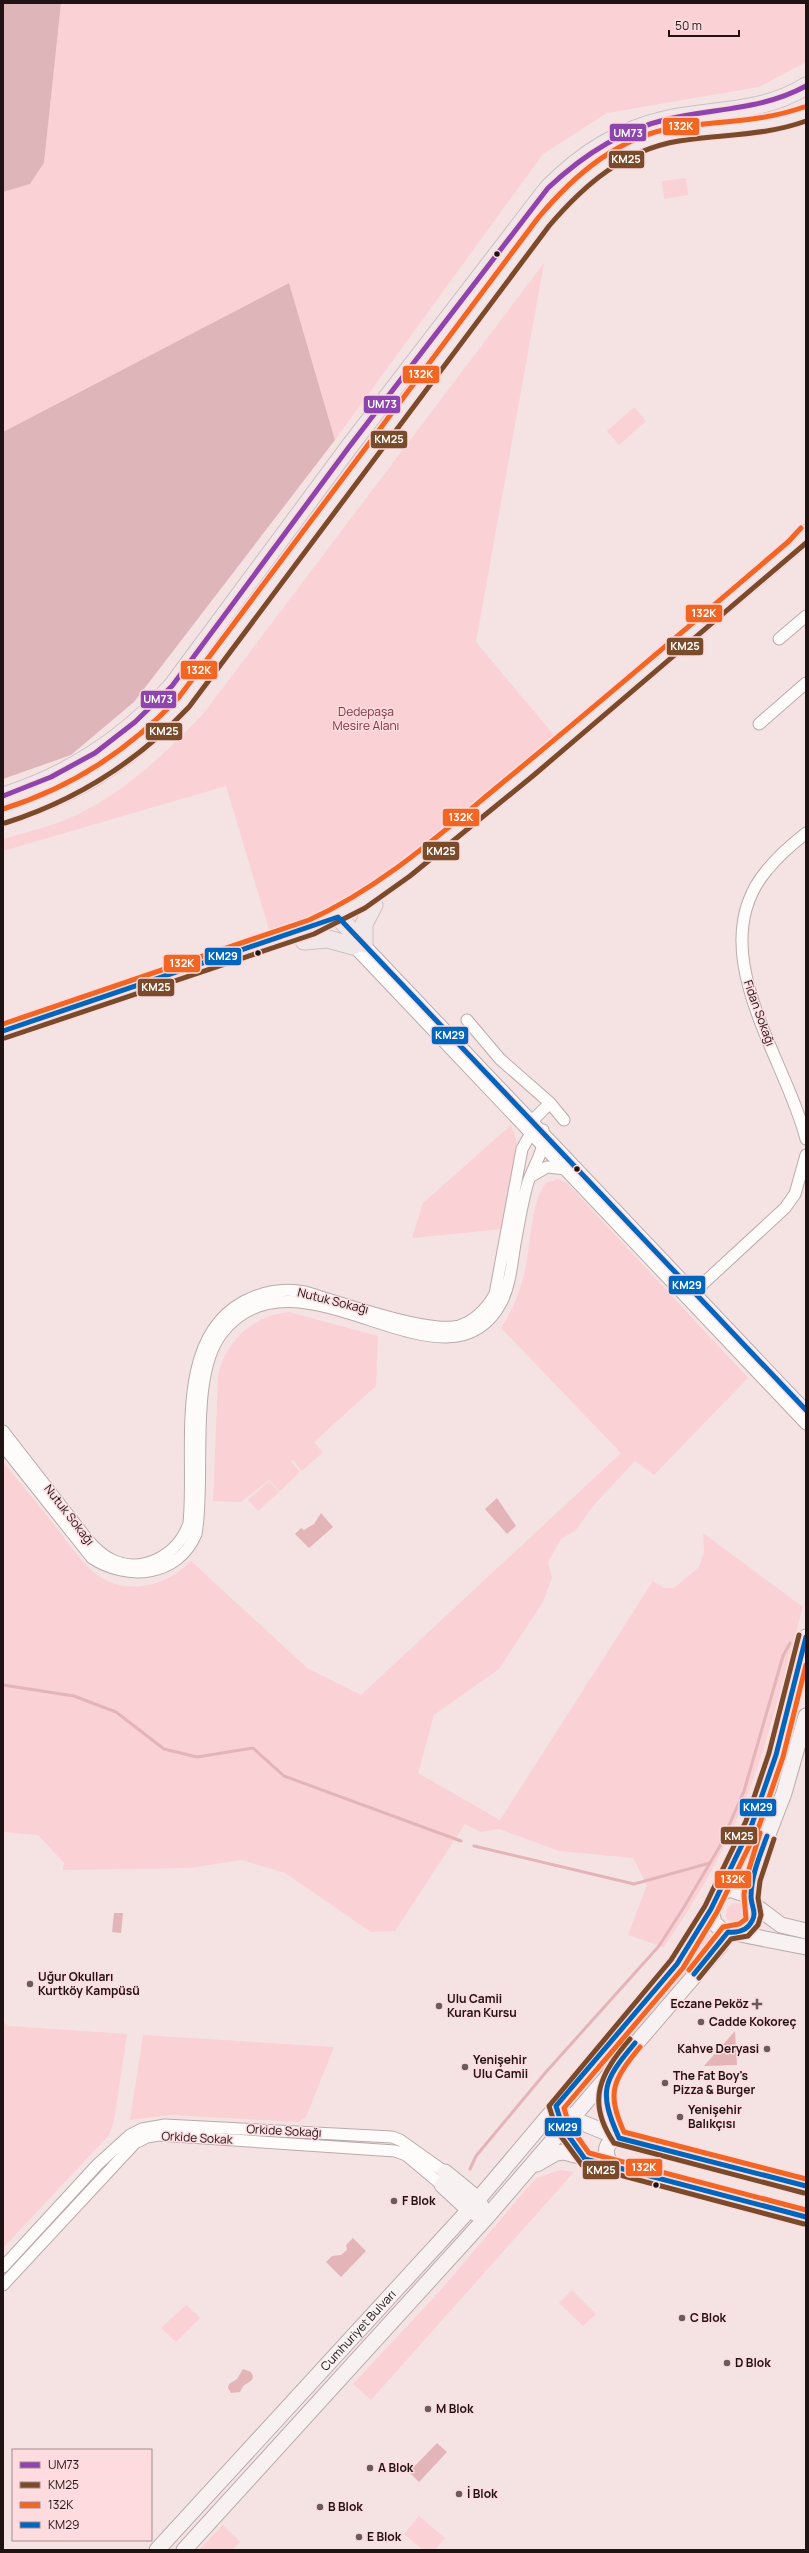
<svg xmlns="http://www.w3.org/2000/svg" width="809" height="2553" viewBox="0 0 809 2553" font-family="Manrope,sans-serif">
  <rect width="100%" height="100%" fill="#f5e3e4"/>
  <path fill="#fad1d4" d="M 61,3 L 806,3 L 806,62 L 759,87 L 607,113 L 543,154 L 335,440 L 289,283 L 3,432 L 3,192 L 30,184 L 44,163 Z
    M 686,178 L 688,195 L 664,199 L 662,181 Z
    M 544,263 L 476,642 L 554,735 L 395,868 L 359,894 L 325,913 L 271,936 L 226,786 L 3,851 L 3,839 C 23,833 45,828 65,820 C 119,798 163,756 203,714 Z
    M 634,407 L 646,421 L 619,445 L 607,431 Z
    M 511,1125 L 517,1142 L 503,1229 L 412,1238 L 423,1203 Z
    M 558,1179 L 567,1183 L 748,1378 L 654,1475 L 635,1461 L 593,1506 L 576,1530 L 561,1539 L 548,1562 L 552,1578 L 543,1602 L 499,1669 L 434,1715 L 418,1773 L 500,1820 L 653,1581 L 664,1588 L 674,1588 L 699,1567 L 704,1552 L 703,1533 L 803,1607 C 784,1673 768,1747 741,1810 C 721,1858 694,1903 664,1947 L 628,1935 L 647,1885 L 633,1858 L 559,1851 L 499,1829 L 481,1832 L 465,1824 L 395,1931 L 371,1932 L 285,1873 L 242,1860 L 189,1868 L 63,1870 L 64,1863 L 38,1835 L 3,1832 L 3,1462 C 20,1483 38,1504 55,1526 C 70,1544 85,1570 107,1581 C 137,1594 170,1583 191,1561 L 307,1668 L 361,1695 L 621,1453 L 501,1328 C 514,1308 521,1289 526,1266 C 531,1241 531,1202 546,1183 Z
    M 289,1312 L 378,1336 L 376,1386 L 314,1442 L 323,1452 L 302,1471 L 293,1460 L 291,1461 L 300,1472 L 280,1491 L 269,1480 L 241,1502 L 213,1501 L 218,1377 C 224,1342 254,1315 289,1312 Z
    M 269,1481 L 279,1492 L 258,1511 L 248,1500 Z
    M726 1914a11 11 0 1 1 22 0a11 11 0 1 1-22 0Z
    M 707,1931 L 714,1940 L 700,1953 L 695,1949 Z
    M 691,1950 L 698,1957 L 687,1972 L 581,2095 L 575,2095 Z
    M 3,2022 L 9,2026 L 127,2034 L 114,2121 L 109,2135 L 3,2248 Z
    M 143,2035 L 334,2047 L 306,2117 L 299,2122 L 171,2115 L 130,2120 Z
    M 560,2170 L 574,2172 L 371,2400 L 353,2384 L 439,2292 L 530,2185 L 537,2178 Z
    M 572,2290 L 596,2314 L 583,2326 L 559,2303 Z
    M 186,2305 L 200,2318 L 176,2342 L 161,2328 Z
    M 419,2516 L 445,2538 L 435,2550 L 423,2550 L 404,2534 Z
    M 223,2525 L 240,2542 L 232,2550 L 199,2550 Z"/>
  <path fill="#deb6ba" d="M 3,3 L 61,3 L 44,163 L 30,184 L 3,192 Z
    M 289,283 L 335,440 L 134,702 L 71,755 L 3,779 L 3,432 Z"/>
  <path fill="#e3b4b8" d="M 497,1498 L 516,1526 L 507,1534 L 485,1509 Z
    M 321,1513 L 333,1527 L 309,1548 L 295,1534 L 301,1528 L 304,1530 L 314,1524 Z
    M 114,1913 L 123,1913 L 121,1933 L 112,1932 Z
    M 735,2031 L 737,2065 L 704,2066 Z
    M 353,2238 L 366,2251 L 341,2277 L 326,2262 L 332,2256 L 341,2255 L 347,2250 L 346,2245 Z
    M 243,2369 L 251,2372 L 253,2376 L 252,2380 L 243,2386 L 240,2392 L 231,2393 L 228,2388 L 229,2384 L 237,2379 Z
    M 437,2443 L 447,2452 L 419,2482 L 409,2472 Z"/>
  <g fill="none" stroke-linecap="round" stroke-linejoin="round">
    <path stroke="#e3b4b8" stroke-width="3" d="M 3,1685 L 74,1696 L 116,1712 L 164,1749 L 197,1757 L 253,1748 L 284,1776 L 461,1841
      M 474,1846 L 634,1884 L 710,1863
      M 470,2169 L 476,2156 L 546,2072 L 659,1946 L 684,1907 L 720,1846 L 744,1791 L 783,1656 L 790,1643"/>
    <defs>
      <path id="street" d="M 779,639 L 806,616
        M 759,724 L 806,683
        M 806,833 C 792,844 778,856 767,870 C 700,949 786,1058 806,1139
        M 364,944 L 806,1410
        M 353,946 L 806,1424
        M 467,1020 L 500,1059 L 550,1103 L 564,1120
        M 533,1120 L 550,1103
        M 530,1177 L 547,1167 L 566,1169
        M 694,1292 L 785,1208 L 795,1194 L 806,1155
        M 3,1431 L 87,1539 C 94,1547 101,1554 110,1559 C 141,1575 178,1556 189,1523 C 196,1454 172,1341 243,1302 C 262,1292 284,1288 305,1292 C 339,1302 429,1334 459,1326 C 475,1321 487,1308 495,1294 L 522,1149 L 531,1133 L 543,1130
        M 3,1446 L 92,1558 C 127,1581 178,1577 196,1534 C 206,1479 188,1376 222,1333 C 298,1235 448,1407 502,1301 C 512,1280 512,1256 517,1233 C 520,1216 523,1199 528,1182 C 534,1165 546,1149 543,1130
        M 3,2267 L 98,2164 L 130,2135 L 142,2129 L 165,2125 L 392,2137 L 400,2140 L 445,2172
        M 3,2285 L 135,2143 L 147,2137 L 159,2135 L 395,2151 L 406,2155 L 442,2185"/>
      <g id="secondary">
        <path d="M 751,1898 L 755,1868 L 784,1793 L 806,1716"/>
        <path d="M 754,1905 L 781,1925 L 806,1931"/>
        <path d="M 711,1909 L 714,1923 L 723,1931 L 742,1931 C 755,1923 759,1907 747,1895 L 729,1889 L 718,1895"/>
        <path d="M 735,1933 L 806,1947"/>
        <path d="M 610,2074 C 603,2098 608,2116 619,2138"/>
        <path d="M 563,2112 L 571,2118 L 619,2138 L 806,2186"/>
        <path d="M 560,2119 L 563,2128 L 585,2159"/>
        <path d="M 537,2164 L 556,2153 L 564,2152 L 806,2217"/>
        <path d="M 612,2166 C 604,2154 603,2143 619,2138"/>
        <path d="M 445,2172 L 478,2199 L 482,2208"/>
        <path d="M 442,2185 L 469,2210 L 477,2214"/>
        <path id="s1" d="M 157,2550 L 469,2210 L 677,1964 L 711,1909 L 752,1824 L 776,1755 L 806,1637"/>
        <path d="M 184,2550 L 486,2218 L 720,1946 L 728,1932"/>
      </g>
      <path id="primary" d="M 3,796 C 70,775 125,738 172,686 L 349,447 L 548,188 C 583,153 619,130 668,119 C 716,109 763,113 806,86
        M 3,816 C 74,797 135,757 184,702 L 544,222 C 579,179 621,142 678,134 C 721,128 765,131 806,114
        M 338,917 L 364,944
        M 304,941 L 328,939 L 353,946
        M 364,944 L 364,924 L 374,905
        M 3,1031 L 312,927 C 380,900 435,846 491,801 C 593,718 692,632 793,547 L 806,533"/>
    </defs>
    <use href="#street" stroke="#b9abac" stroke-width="13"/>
    <use href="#secondary" stroke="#b9abac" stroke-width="17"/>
    <use href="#primary" stroke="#cac1c2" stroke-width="19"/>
    <use href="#street" stroke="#fefbfb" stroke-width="11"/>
    <use href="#secondary" stroke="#f8f1f2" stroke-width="15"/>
    <use href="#primary" stroke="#f2e7e8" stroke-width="17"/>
    <defs>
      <path id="bus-1" d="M 3,796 L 51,777 L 95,753 L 135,722 L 172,686 L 349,447 L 548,188 C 583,155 621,130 668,119 C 716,108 762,110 806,86"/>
      <path id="bus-2" d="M 5,823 C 78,800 137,762 189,707 L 549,226 C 584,185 624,150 679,141 C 722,134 765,136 806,121
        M 5,1038 L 314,934 L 365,908 L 410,876 L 534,775 L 806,543
        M 799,1635 L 769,1753 L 746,1821 L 705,1906 L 671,1960 L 549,2106 L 557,2131 L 582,2165 L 804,2224
        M 699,1978 L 731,1939 L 748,1936 L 758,1925 L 761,1915 L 758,1898 L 760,1881 L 774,1839
        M 630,2039 C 601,2073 585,2100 614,2143 L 804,2193"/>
      <path id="bus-3" d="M 3,809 C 73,787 129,750 179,697 L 538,218 C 575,174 619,136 678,127 C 720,121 762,122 804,107
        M 3,1024 L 309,920 C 382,887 440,834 501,784 C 598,704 693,623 788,542 L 801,528
        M 806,1665 L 783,1757 L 759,1826 L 717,1912 L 683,1968 L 564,2108 L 569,2125 L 589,2153 L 806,2210
        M 689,1970 L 723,1927 L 739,1924 L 746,1919 L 744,1895 L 746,1879 L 760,1833
        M 640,2047 C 613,2080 606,2092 624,2132 L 806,2179"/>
      <path id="bus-4" d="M 3,1031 L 338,917 L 806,1410
        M 806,1637 L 776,1755 L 752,1824 L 711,1909 L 677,1964 L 556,2106 L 563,2128 L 585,2159 L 806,2217
        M 694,1974 L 728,1932 C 738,1933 747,1931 752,1921 C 757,1913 751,1905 751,1897 C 751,1876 760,1855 767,1836
        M 635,2043 C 603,2081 598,2091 619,2138 L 806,2186"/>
    </defs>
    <use href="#bus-1" stroke="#fddbde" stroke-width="8"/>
    <use href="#bus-2" stroke="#fddbde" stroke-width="8"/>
    <use href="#bus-3" stroke="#fddbde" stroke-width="8"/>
    <use href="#bus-4" stroke="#fddbde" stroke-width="8"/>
    <use href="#bus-1" stroke="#8e44ad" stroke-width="5"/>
    <use href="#bus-2" stroke="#7a4b2a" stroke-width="5"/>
    <use href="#bus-3" stroke="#f26522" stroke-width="5"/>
    <use href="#bus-4" stroke="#0065bd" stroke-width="5"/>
  </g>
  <g fill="#1f1314" stroke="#fddbde" stroke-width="1.5">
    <circle cx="497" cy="254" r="3.5"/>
    <circle cx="258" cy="953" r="3.5"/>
    <circle cx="577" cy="1169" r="3.5"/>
    <circle cx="656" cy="2185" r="3.5"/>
  </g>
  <g fill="#6a5c5d" stroke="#fddbde" stroke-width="1.5">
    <circle cx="30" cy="1984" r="4"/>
    <path d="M755 1998h4v4h4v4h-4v4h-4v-4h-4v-4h4z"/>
    <circle cx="439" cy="2006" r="4"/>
    <circle cx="701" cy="2022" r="4"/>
    <circle cx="767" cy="2049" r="4"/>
    <circle cx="465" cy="2067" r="4"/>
    <circle cx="665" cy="2083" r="4"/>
    <circle cx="680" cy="2117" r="4"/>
    <circle cx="394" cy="2201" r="4"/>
    <circle cx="682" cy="2318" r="4"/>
    <circle cx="727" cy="2363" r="4"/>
    <circle cx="428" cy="2409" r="4"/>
    <circle cx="370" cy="2468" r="4"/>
    <circle cx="459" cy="2494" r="4"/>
    <circle cx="320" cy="2507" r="4"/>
    <circle cx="359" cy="2537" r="4"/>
  </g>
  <g text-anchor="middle" stroke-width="3" stroke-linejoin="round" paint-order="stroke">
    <g font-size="12" fill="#7f3641" stroke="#fddbde">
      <text x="366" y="716">Dedepaşa<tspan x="366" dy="14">Mesire Alanı</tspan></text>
    </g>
    <g font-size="12" fill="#1f1314" stroke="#fddbde">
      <text transform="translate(759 1013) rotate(70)" y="4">Fidan Sokağı</text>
      <text transform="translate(333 1301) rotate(14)" y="4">Nutuk Sokağı</text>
      <text transform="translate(69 1515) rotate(52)" y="4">Nutuk Sokağı</text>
      <text transform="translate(284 2131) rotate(3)" y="4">Orkide Sokağı</text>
      <text transform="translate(197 2138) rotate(3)" y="4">Orkide Sokak</text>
      <text dy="4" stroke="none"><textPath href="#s1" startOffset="298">Cumhuriyet Bulvarı</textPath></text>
    </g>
    <g font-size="12" font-weight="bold" fill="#1f1314" stroke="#fddbde" text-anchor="start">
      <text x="38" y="1981">Uğur Okulları<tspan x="38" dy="14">Kurtköy Kampüsü</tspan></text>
      <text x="447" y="2003">Ulu Camii<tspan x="447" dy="14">Kuran Kursu</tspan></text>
      <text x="749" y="2008" text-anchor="end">Eczane Peköz</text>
      <text x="709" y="2026">Cadde Kokoreç</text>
      <text x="759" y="2053" text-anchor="end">Kahve Deryasi</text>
      <text x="473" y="2064">Yenişehir<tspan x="473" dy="14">Ulu Camii</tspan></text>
      <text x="673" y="2080">The Fat Boy's<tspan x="673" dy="14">Pizza &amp; Burger</tspan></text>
      <text x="688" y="2114">Yenişehir<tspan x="688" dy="14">Balıkçısı</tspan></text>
      <text x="402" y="2205">F Blok</text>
      <text x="690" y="2322">C Blok</text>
      <text x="735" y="2367">D Blok</text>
      <text x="436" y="2413">M Blok</text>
      <text x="378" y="2472">A Blok</text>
      <text x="467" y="2498">İ Blok</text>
      <text x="328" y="2511">B Blok</text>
      <text x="367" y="2541">E Blok</text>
    </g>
  </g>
  <g stroke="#fddbde" stroke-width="1.5">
    <rect x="662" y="117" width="38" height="19" rx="4" fill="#f26522"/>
    <rect x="609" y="123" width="38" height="19" rx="4" fill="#8e44ad"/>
    <rect x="608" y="150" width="37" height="19" rx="4" fill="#7a4b2a"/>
    <rect x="402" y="365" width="38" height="19" rx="4" fill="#f26522"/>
    <rect x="363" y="395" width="38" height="19" rx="4" fill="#8e44ad"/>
    <rect x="370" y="430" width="38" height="19" rx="4" fill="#7a4b2a"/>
    <rect x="685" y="604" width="38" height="19" rx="4" fill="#f26522"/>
    <rect x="666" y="637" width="38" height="19" rx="4" fill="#7a4b2a"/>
    <rect x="180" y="660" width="38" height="20" rx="4" fill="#f26522"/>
    <rect x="140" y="690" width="37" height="19" rx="4" fill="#8e44ad"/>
    <rect x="145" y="722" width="38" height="19" rx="4" fill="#7a4b2a"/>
    <rect x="442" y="808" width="38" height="19" rx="4" fill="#f26522"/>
    <rect x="422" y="841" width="38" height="20" rx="4" fill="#7a4b2a"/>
    <rect x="204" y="947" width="38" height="19" rx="4" fill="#0065bd"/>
    <rect x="163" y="954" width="38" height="19" rx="4" fill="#f26522"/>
    <rect x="137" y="978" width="38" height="19" rx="4" fill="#7a4b2a"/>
    <rect x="431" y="1026" width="38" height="19" rx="4" fill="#0065bd"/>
    <rect x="668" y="1275" width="38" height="20" rx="4" fill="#0065bd"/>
    <rect x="739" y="1798" width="38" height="19" rx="4" fill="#0065bd"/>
    <rect x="720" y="1826" width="38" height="19" rx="4" fill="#7a4b2a"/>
    <rect x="714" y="1870" width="38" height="19" rx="4" fill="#f26522"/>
    <rect x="544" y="2117" width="38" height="20" rx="4" fill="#0065bd"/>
    <rect x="625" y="2158" width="38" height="19" rx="4" fill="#f26522"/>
    <rect x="582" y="2160" width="38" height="20" rx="4" fill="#7a4b2a"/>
  </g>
  <g font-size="11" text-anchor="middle" font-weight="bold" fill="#fff">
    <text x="681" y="130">132K</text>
    <text x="628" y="137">UM73</text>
    <text x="626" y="163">KM25</text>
    <text x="421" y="378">132K</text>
    <text x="382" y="408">UM73</text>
    <text x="389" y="443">KM25</text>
    <text x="704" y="617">132K</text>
    <text x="685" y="650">KM25</text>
    <text x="199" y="674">132K</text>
    <text x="158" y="703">UM73</text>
    <text x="164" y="735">KM25</text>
    <text x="461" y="821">132K</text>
    <text x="441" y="855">KM25</text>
    <text x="223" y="960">KM29</text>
    <text x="182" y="967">132K</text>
    <text x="156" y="991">KM25</text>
    <text x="450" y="1039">KM29</text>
    <text x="687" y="1289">KM29</text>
    <text x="758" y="1811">KM29</text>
    <text x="739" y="1840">KM25</text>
    <text x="733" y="1883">132K</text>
    <text x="563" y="2131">KM29</text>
    <text x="644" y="2171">132K</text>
    <text x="601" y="2174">KM25</text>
  </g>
  <rect width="809" height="2553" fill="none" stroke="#1f1314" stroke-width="8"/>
  <rect x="12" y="2449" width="140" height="92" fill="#fddbde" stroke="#a48b8d"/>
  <rect x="20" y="2462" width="20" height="6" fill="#8e44ad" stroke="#a48b8d"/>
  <text x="48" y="2469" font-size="12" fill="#1f1314">UM73</text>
  <rect x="20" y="2482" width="20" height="6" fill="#7a4b2a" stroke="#a48b8d"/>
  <text x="48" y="2489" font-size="12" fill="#1f1314">KM25</text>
  <rect x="20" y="2502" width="20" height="6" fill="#f26522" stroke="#a48b8d"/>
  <text x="48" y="2509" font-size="12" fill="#1f1314">132K</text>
  <rect x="20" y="2522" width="20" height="6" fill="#0065bd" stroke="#a48b8d"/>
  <text x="48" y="2529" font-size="12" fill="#1f1314">KM29</text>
  <path d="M669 30v6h70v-6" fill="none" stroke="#1f1314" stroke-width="2"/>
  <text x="675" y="30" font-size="12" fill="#1f1314" stroke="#fddbde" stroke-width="3" paint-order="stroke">50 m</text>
</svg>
